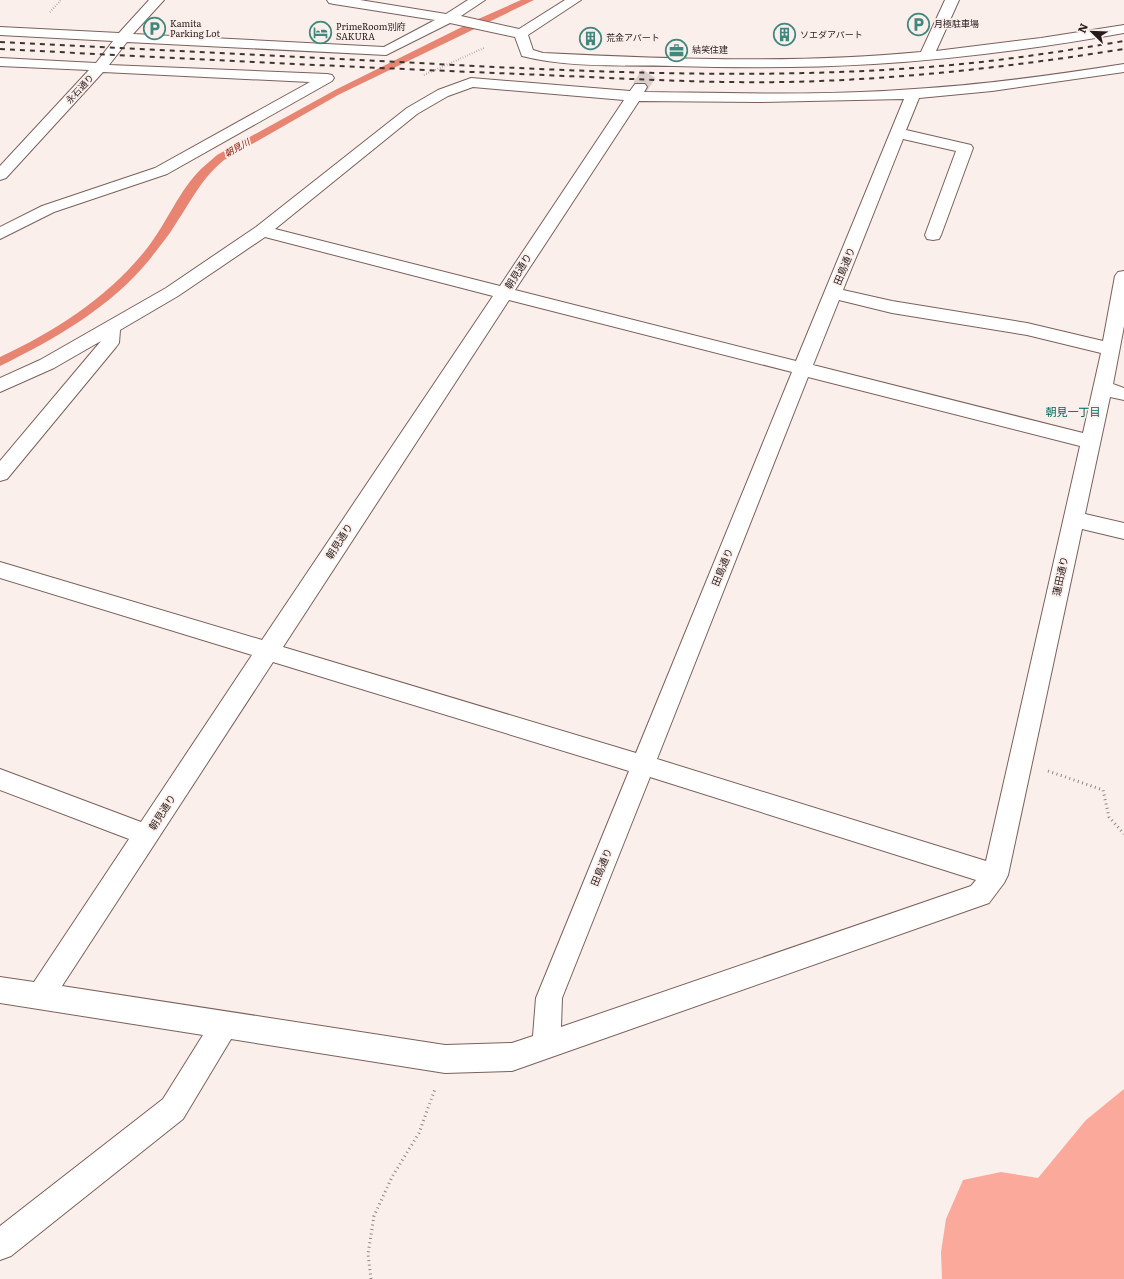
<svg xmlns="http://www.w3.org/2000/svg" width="1124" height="1279" viewBox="0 0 1124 1279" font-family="Literata,'Noto Sans JP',serif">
  <rect width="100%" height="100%" fill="#fbefec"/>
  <path fill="#fba99a" d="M 1124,1089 L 1124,1279 L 942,1279 L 941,1252 L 946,1219 L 963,1180 L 1001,1172 L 1038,1178 L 1086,1120 Z"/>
  <path fill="#e88472" d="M 521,0 L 534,0 L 338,95 L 224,160 C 200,180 192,200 175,225 C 168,237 158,248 150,259 C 111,307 55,339 0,366 L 0,357 C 56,331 110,296 148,247 C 166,224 180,189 201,169 C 206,164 212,160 217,155 L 337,89 L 476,20 Z"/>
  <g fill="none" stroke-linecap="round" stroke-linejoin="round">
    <path stroke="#dbcfcc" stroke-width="16" stroke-dasharray="16 8" stroke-linecap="butt" d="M 640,87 L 652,69"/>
    <defs>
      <path id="minor" d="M 149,0 L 164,0 L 133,34 L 384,47 L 435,20 L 334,4 L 329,3 L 327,0 L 360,0 L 446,14 L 468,0 L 485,0 L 461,16 L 519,29 L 565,0 L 581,0 L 528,35 L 533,50 L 543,53 C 668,59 795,64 921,52 L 945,0 L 959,0 L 936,51 L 1041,38 L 1124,25 L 1124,33 C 1041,48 958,59 874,64 C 807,68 740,68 673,66 C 625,65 568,68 522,56 L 515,37 L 450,23 L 386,55 L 127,42 L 109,65 L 327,74 L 332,75 L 334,78 L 332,81 L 167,174 L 54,212 L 0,239 L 0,227 L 42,206 L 155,168 L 310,82 L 103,72 L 6,178 L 0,180 L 0,166 L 89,70 L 0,66 L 0,58 L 96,63 L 113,41 L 0,35 L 0,27 L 119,33 Z
        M 1124,64 L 1124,72 L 992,91 L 919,98 L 906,130 L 971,145 L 973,148 L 941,235 L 939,239 L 933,240 L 927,239 L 925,235 L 956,151 L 903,139 L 843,290 L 892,301 L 1027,323 L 1103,341 L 1115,276 L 1118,272 L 1124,271 L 1124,326 L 1113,384 L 1124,388 L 1124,400 L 1110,397 L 1085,514 L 1124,523 L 1124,539 L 1082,529 L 1008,875 L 1004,883 L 989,903 L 512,1071 L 445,1073 L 231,1039 L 183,1119 L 11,1256 L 0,1260 L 0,1226 L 163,1099 L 203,1035 L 0,1003 L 0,977 L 34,982 L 129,839 L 0,790 L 0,769 L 141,822 L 252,655 L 0,578 L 0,562 L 262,640 L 493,296 L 265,237 L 178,296 L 120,330 L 119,343 L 116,347 L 7,479 L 0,481 L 0,461 L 101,341 L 54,368 L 0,392 L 0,378 L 40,360 L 166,288 L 256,227 L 407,108 L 438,90 L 471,78 L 630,91 L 635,84 L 645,84 L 647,87 L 644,92 C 734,93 824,96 914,89 C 984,85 1054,75 1124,64 ZM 473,87 L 624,100 L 500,286 L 275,229 L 417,114 L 448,96 ZM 904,99 L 796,361 L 515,290 L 639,101 L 758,102 ZM 509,300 L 792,372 L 636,753 L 283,647 ZM 839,300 L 892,313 L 1027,335 L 1101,353 L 1083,433 L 813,365 ZM 808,377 L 1080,446 L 986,861 L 657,759 ZM 273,662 L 629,771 L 536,998 L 533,1036 L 512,1043 L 445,1045 L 62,986 ZM 650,777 L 976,880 L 971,886 L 561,1027 L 562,998 Z"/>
    </defs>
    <use href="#minor" stroke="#7a615c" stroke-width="2"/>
    <path stroke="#928684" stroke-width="2" stroke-dasharray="0.5 2" stroke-linecap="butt" d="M 50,12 L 61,0
      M 424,75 L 484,48"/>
    <path stroke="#928684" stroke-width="3" stroke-dasharray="1 3.5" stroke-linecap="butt" d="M 1048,771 L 1103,790 L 1109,817 L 1124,834
      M 371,1279 L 368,1254 L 374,1216 L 392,1177 L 419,1133 L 435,1089"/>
    <use href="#minor" fill="#fff" fill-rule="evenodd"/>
    <path stroke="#3f3432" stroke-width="2" stroke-dasharray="5 5" stroke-linecap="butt" d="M 0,42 C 139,49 279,56 418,63 C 588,72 758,80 928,67 C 994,62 1059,52 1124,41
      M 0,49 C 173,58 347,67 520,74 C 620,78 720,85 820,81 C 922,77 1023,65 1124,49"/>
  </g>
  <defs>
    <symbol id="parking-ring" viewBox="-11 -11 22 22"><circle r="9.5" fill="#fbefec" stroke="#42877e" stroke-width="1.5"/><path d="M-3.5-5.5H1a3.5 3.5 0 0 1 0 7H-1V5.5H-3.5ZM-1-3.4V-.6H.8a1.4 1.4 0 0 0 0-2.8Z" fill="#42877e"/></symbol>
    <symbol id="hotel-ring" viewBox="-11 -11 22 22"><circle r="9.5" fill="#fbefec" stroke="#42877e" stroke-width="1.5"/><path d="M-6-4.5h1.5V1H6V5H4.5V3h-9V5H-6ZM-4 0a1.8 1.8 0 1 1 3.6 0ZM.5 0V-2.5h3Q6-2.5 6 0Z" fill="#42877e"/></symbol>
    <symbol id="building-ring" viewBox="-11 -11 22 22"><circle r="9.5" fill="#fbefec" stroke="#42877e" stroke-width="1.5"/><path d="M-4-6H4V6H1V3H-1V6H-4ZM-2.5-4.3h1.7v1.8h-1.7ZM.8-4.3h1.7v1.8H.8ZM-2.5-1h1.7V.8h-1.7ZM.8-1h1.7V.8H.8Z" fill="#42877e"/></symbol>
    <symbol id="office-ring" viewBox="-11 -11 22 22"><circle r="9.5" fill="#fbefec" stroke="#42877e" stroke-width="1.5"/><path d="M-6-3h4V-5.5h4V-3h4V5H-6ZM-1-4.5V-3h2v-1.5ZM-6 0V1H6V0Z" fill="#42877e"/></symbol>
  </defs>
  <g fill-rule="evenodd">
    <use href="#parking-ring" x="906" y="12" width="25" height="25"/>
    <use href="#parking-ring" x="142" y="16" width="25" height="25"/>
    <use href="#hotel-ring" x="308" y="20" width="25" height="25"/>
    <use href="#building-ring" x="772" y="22" width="25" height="25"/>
    <use href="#building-ring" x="578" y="26" width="25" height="25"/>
    <use href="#office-ring" x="664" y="38" width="25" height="25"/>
  </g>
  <g text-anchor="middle" stroke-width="3.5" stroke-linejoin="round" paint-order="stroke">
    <g font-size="9" fill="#261b19" stroke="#fbefec" text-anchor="start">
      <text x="170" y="27">Kamita<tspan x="170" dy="10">Parking Lot</tspan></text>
      <text x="934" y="27">月極駐車場</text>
      <text x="336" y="30">PrimeRoom別府<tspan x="336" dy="10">SAKURA</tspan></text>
      <text x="800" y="38">ソエダアパート</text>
      <text x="606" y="41">荒金アパート</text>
      <text x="692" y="53">結笑住建</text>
    </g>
    <g font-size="9" fill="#261b19" stroke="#fbefec">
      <text transform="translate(80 89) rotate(-47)" y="3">永石通り</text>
    </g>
    <g font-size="9" font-style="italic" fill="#8d1305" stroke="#fbefec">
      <text transform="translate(237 148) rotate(-29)" y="3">朝見川</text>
    </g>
    <g font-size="10" fill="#261b19" stroke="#fbefec">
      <text transform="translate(844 266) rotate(-68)" y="4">田島通り</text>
      <text transform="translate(518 271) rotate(-57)" y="4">朝見通り</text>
      <text transform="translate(339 541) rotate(-57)" y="4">朝見通り</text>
      <text transform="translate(722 567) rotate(-68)" y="4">田島通り</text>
      <text transform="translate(1060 576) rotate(-78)" y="4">蓮田通り</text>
      <text transform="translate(162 812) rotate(-57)" y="4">朝見通り</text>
      <text transform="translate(601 867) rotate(-68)" y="4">田島通り</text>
    </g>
    <g font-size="11" fill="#01645a" stroke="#fbefec">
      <text x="1073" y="416">朝見一丁目</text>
    </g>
  </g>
  <g transform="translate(1092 32) rotate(293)" stroke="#fbefec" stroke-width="3" paint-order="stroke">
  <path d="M0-3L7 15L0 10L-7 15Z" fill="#261b19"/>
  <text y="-6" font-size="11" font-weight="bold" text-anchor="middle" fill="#261b19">N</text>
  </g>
</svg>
